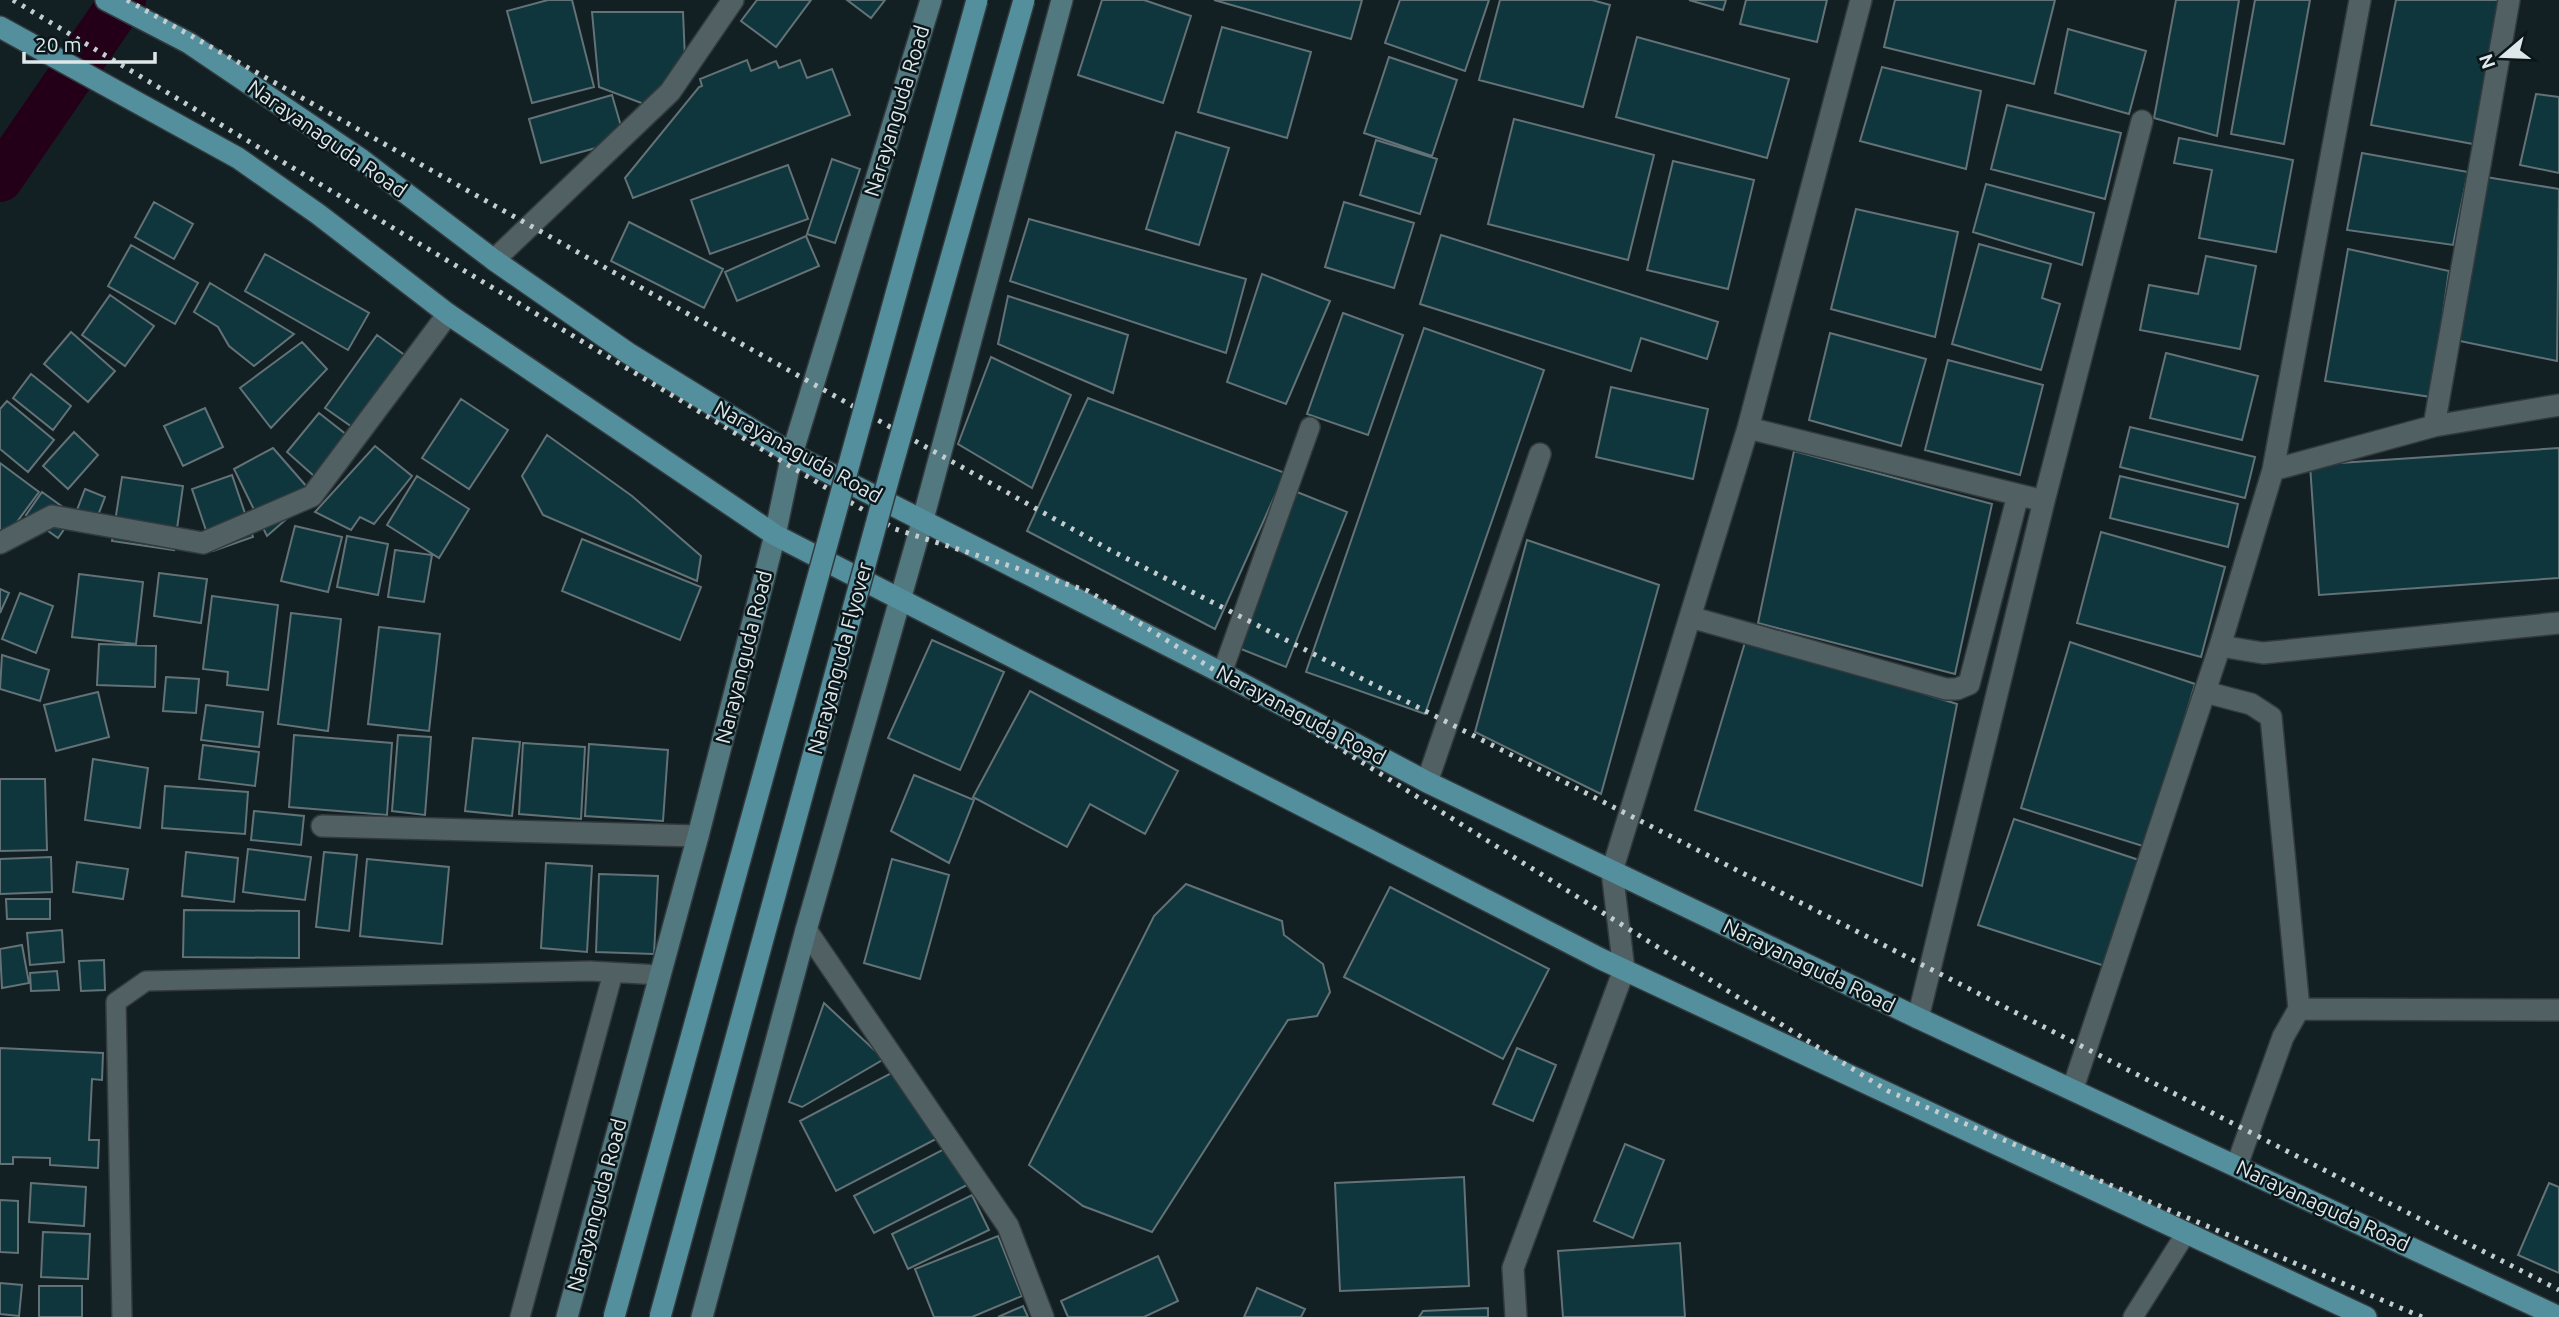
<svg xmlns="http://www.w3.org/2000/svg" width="2559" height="1317" viewBox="0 0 2559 1317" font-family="Ubuntu,sans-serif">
  <rect width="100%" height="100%" fill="#132023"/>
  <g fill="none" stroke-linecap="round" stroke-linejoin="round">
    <path stroke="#230018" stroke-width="46" d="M 0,179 L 123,0"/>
  </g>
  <path fill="#0f353d" stroke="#637276" stroke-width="2" d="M 548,0 L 572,0 L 594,87 L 532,103 L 507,11 Z
    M 757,0 L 811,0 L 776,47 L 741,21 Z
    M 847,0 L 885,0 L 871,18 Z
    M 1102,0 L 1144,0 L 1191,16 L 1163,103 L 1078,75 Z
    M 1214,0 L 1362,0 L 1351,39 Z
    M 1400,0 L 1489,0 L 1465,71 L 1385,43 Z
    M 1500,0 L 1592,0 L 1610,5 L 1583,107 L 1479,80 Z
    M 1689,0 L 1726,0 L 1723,10 Z
    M 1746,0 L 1827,0 L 1817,42 L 1740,24 Z
    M 1895,0 L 2055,0 L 2034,84 L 1884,47 Z
    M 2176,0 L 2239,0 L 2217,136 L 2154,118 Z
    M 2255,0 L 2310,0 L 2284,144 L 2231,134 Z
    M 2396,0 L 2504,0 L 2473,144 L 2371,125 Z
    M 592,12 L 683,12 L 685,59 L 652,107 L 599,87 Z
    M 1222,27 L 1311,52 L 1287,138 L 1198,112 Z
    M 2068,29 L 2146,51 L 2129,114 L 2055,93 Z
    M 1637,37 L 1789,79 L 1767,158 L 1616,117 Z
    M 1389,57 L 1457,80 L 1432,156 L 1364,133 Z
    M 747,60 L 751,71 L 776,61 L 779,68 L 800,60 L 807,78 L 832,69 L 850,115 L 633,198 L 625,178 L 699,87 L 702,86 L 700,79 Z
    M 1882,67 L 1981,91 L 1966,169 L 1860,141 Z
    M 2536,94 L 2559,97 L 2559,173 L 2520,165 Z
    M 612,95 L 625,140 L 541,163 L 529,119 Z
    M 2007,105 L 2121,133 L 2105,199 L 1991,169 Z
    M 1514,119 L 1654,155 L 1628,260 L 1488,224 Z
    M 1176,132 L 1229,148 L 1199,245 L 1146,229 Z
    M 2179,138 L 2293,160 L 2276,252 L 2199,238 L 2212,170 L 2174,163 Z
    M 1376,140 L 1437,159 L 1420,214 L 1360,195 Z
    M 2362,153 L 2468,172 L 2453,245 L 2347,230 Z
    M 832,159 L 860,169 L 835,243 L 807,234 Z
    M 1673,161 L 1754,180 L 1728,289 L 1647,270 Z
    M 788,165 L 808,219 L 710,254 L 691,200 Z
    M 2486,177 L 2559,189 L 2557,361 L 2455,340 Z
    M 1986,184 L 2094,213 L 2082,265 L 1973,232 Z
    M 154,202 L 193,224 L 174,259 L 135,237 Z
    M 1344,202 L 1414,223 L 1394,288 L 1325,267 Z
    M 1856,209 L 1958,232 L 1935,337 L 1831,309 Z
    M 1029,219 L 1246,279 L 1226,353 L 1010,281 Z
    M 629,222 L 723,269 L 704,308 L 611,261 Z
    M 1441,235 L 1718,322 L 1707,359 L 1641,338 L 1631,371 L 1420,304 Z
    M 806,236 L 819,266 L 737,301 L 725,272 Z
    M 1979,244 L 2051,264 L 2042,298 L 2060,304 L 2041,370 L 1952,344 Z
    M 131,245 L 198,283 L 175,324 L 108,286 Z
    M 2348,249 L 2449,271 L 2431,397 L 2325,381 Z
    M 265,254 L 369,313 L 348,350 L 245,291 Z
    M 2206,256 L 2256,266 L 2240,349 L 2140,330 L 2149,285 L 2198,294 Z
    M 1262,274 L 1330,301 L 1286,404 L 1227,382 Z
    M 210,283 L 294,334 L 254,366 L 229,346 L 218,327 L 194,312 Z
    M 110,295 L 154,326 L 125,366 L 82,335 Z
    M 1008,296 L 1128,335 L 1113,393 L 998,344 Z
    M 1343,313 L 1403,335 L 1368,435 L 1307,414 Z
    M 1424,328 L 1544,370 L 1425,714 L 1306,672 Z
    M 71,332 L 115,371 L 88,402 L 44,364 Z
    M 1830,333 L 1926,359 L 1901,446 L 1809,420 Z
    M 377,335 L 417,364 L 365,436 L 325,408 Z
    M 302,342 L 327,369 L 271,428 L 240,388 Z
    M 2166,353 L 2258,376 L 2242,440 L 2150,418 Z
    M 991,357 L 1071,395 L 1032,488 L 958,444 Z
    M 1948,360 L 2043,385 L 2020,475 L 1925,450 Z
    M 31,374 L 71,406 L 53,430 L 13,398 Z
    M 1611,387 L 1708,409 L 1693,479 L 1596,457 Z
    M 1088,398 L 1285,473 L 1215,629 L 1027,531 Z
    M 461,399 L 508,430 L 469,489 L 422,458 Z
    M 7,401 L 54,440 L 28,472 L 0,449 L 0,409 Z
    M 205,408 L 223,447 L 183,466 L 164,426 Z
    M 319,413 L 357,443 L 323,484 L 287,452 Z
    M 2130,427 L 2255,457 L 2245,498 L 2120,467 Z
    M 74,432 L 98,455 L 68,489 L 43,466 Z
    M 547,435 L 632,496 L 701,556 L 697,581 L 543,515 L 522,476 Z
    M 375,446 L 412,476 L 374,524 L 360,517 L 351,530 L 315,512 Z
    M 273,448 L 314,495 L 267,536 L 234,469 Z
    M 2559,448 L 2559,578 L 2319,595 L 2310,465 Z
    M 1794,451 L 1992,504 L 1955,674 L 1758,623 Z
    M 0,463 L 39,492 L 0,545 Z
    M 232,475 L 253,537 L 213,551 L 192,489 Z
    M 417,476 L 469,509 L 439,558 L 387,525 Z
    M 2120,476 L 2238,504 L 2228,547 L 2110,518 Z
    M 122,477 L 183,486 L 174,550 L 112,541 Z
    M 85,489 L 105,497 L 92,531 L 72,523 Z
    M 42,492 L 74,515 L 58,538 L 26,515 Z
    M 1297,492 L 1347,512 L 1286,667 L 1236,647 Z
    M 295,526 L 342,537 L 328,592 L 281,581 Z
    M 2101,532 L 2225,567 L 2201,657 L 2077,623 Z
    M 347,536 L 388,544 L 378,595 L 337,587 Z
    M 582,539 L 701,587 L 680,640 L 562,591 Z
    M 1527,540 L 1659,585 L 1601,794 L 1475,732 Z
    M 395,550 L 432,555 L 424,602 L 388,597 Z
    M 159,573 L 207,579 L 201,623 L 154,616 Z
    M 79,574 L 143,582 L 136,644 L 72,637 Z
    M 0,589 L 9,593 L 0,613 Z
    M 20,593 L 53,606 L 36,653 L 2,639 Z
    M 212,596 L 278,605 L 268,690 L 227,685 L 228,672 L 203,669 Z
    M 291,613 L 341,619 L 328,731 L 278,724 Z
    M 379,627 L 440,634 L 429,731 L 368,724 Z
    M 1746,639 L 1957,704 L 1922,886 L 1695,810 Z
    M 932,640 L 1004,672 L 960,770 L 888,738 Z
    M 2070,642 L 2195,684 L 2146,847 L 2021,808 Z
    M 99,644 L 156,646 L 155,687 L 97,685 Z
    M 2,655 L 49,670 L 40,701 L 0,689 Z
    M 166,677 L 199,679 L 196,713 L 163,711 Z
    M 1030,691 L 1178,771 L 1145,834 L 1090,804 L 1067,847 L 973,797 Z
    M 98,692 L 109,737 L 56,751 L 44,705 Z
    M 206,705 L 263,712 L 259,747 L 201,740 Z
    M 294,735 L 392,743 L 387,815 L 289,807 Z
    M 398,735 L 431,737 L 425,815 L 392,811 Z
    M 473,738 L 520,742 L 512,816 L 465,811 Z
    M 523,743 L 585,747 L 581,819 L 519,814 Z
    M 589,744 L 668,750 L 663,821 L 585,816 Z
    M 203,745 L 259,752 L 255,786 L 199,779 Z
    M 93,759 L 148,768 L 140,828 L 85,820 Z
    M 914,775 L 974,800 L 949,863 L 891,831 Z
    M 0,779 L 45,779 L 47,850 L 0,851 Z
    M 165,786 L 248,792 L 245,834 L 162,828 Z
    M 254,811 L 304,816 L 301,845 L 251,840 Z
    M 2014,819 L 2145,862 L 2111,968 L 1978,925 Z
    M 248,849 L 311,857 L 305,900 L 243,892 Z
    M 186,852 L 238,858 L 234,902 L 182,896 Z
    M 324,852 L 357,855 L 349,931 L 316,927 Z
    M 51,857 L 52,892 L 0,894 L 0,859 Z
    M 367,859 L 449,867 L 442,944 L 360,936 Z
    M 892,859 L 949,875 L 920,979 L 864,963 Z
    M 77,862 L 128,869 L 123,899 L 73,892 Z
    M 546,863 L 592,866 L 587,952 L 541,948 Z
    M 599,874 L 658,876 L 654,954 L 596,952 Z
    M 1186,884 L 1282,921 L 1284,935 L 1323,964 L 1330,992 L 1317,1016 L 1288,1020 L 1152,1232 L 1083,1206 L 1029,1165 L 1154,916 Z
    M 1390,887 L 1549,969 L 1503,1059 L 1344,977 Z
    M 6,899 L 50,899 L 50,919 L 7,919 Z
    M 184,910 L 299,911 L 299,958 L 183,957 Z
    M 62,930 L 64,962 L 30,965 L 27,933 Z
    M 22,945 L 29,983 L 2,988 L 0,949 Z
    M 104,960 L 105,990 L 81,991 L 79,961 Z
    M 57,971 L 59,990 L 31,991 L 30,973 Z
    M 824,1003 L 884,1059 L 802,1107 L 789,1102 Z
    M 0,1048 L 103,1053 L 102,1080 L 92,1079 L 89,1140 L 99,1140 L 98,1168 L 50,1165 L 50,1158 L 13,1157 L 13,1164 L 0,1164 Z
    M 1517,1048 L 1556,1065 L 1533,1121 L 1493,1104 Z
    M 899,1069 L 936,1139 L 836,1191 L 800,1121 Z
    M 1625,1144 L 1664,1160 L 1633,1238 L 1594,1221 Z
    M 948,1147 L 967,1185 L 874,1233 L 854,1196 Z
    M 1464,1177 L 1469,1286 L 1340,1291 L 1335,1183 Z
    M 31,1183 L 86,1187 L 84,1226 L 29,1222 Z
    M 2549,1183 L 2559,1187 L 2559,1273 L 2518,1255 Z
    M 972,1195 L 989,1230 L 908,1269 L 892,1234 Z
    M 0,1200 L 18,1201 L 18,1253 L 0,1252 Z
    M 43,1232 L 90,1234 L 88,1279 L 41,1277 Z
    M 998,1236 L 1022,1296 L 972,1317 L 934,1317 L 915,1269 Z
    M 1680,1243 L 1685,1317 L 1563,1317 L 1558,1251 Z
    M 1158,1256 L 1178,1301 L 1144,1317 L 1068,1317 L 1061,1301 Z
    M 0,1283 L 22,1285 L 19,1316 L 0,1314 Z
    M 39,1286 L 82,1286 L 82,1317 L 39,1317 Z
    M 1257,1288 L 1305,1309 L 1301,1317 L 1244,1317 Z
    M 1023,1306 L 1028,1317 L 998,1317 Z
    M 1488,1308 L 1488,1317 L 1419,1317 L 1423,1311 Z"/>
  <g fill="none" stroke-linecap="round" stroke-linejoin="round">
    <defs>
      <path id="lane" d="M 1222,673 L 1310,427
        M 122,1317 L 116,1002 L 146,981 L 590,971 L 660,975
        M 520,1317 L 613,973
        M 2133,1317 L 2186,1233"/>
      <path id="street" d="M 494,260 L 670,92 L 733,0
        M 2434,426 L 2509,0
        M 1748,428 L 2032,498
        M 2273,470 L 2434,426 L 2559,405
        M 0,543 L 52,516 L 203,543 L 312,496 L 448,314
        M 1690,617 L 1946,689 L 1957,689 L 1969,684 L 2018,495
        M 2220,646 L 2263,653 L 2559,623
        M 2205,692 L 2251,704 L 2271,717 L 2299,1009
        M 1427,782 L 1540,454
        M 322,826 L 698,836
        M 806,930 L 1008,1226 L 1043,1317
        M 1918,1018 L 2044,501 L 2142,121
        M 2073,1088 L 2220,646 L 2273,470 L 2360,0
        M 2237,1165 L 2283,1037 L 2299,1009 L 2559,1010
        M 1516,1317 L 1513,1268 L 1624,970 L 1612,871 L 1748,428 L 1861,0"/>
      <path id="secondary" d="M 567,1317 L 698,836 L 775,535 L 792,454 L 931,0
        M 702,1317 L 806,930 L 923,519 L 1062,0"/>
      <path id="primary" d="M 106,0 L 189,43 L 362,160 L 494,260 L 628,353 L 792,454 L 1222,673 L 1427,782 L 1918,1018 L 2559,1317
        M 0,27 L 238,158 L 318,214 L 448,314 L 775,535 L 1601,959 L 2366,1317"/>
    </defs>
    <use href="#lane" stroke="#323a3d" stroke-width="22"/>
    <use href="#street" stroke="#323a3d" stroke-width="24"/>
    <use href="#secondary" stroke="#323a3d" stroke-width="24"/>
    <use href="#primary" stroke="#323a3d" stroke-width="24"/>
    <use href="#lane" stroke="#516063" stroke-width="19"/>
    <use href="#street" stroke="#516063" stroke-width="21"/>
    <use href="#secondary" stroke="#527880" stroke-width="21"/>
    <use href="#primary" stroke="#538f9d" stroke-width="21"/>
    <path stroke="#c3cdcf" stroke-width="5" stroke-dasharray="3.5 7" stroke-linecap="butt" d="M 13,0 L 895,529 L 1088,591 L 1888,1091 L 2422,1317
      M 127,0 L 1110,550 L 2559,1290"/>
    <defs>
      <path id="primary-bridge" d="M 614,1317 L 977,0
        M 660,1317 L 889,477 L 1024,0"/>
    </defs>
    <use href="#primary-bridge" stroke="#323a3d" stroke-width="24" stroke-linecap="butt"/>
    <use href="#primary-bridge" stroke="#538f9d" stroke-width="21"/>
  </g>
  <g text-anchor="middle" stroke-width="5" stroke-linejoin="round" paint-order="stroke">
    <g font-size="21" fill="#dee7e9" stroke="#0a1619">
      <text transform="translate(897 111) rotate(-73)" y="7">Narayanguda Road</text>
      <text transform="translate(327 139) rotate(35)" y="7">Narayanaguda Road</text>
      <text transform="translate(798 452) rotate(29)" y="7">Narayanaguda Road</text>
      <text transform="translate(744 657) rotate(-76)" y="7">Narayanguda Road</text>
      <text transform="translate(840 658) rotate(-75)" y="7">Narayanguda Flyover</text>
      <text transform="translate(1301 715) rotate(28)" y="7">Narayanaguda Road</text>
      <text transform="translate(1809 966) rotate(26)" y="7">Narayanaguda Road</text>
      <text transform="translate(597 1205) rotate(-75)" y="7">Narayanguda Road</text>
      <text transform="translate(2323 1206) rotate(25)" y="7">Narayanaguda Road</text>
    </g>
  </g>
  <g transform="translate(2503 56) rotate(251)" stroke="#0a1619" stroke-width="5" paint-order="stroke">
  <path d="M0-5L12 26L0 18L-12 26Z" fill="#dee7e9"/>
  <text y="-10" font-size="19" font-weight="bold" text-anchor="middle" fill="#dee7e9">N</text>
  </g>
  <path d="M24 52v10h131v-10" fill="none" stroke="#dee7e9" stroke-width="3.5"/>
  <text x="35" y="52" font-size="21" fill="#dee7e9" stroke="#0a1619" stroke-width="5" paint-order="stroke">20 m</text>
</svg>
